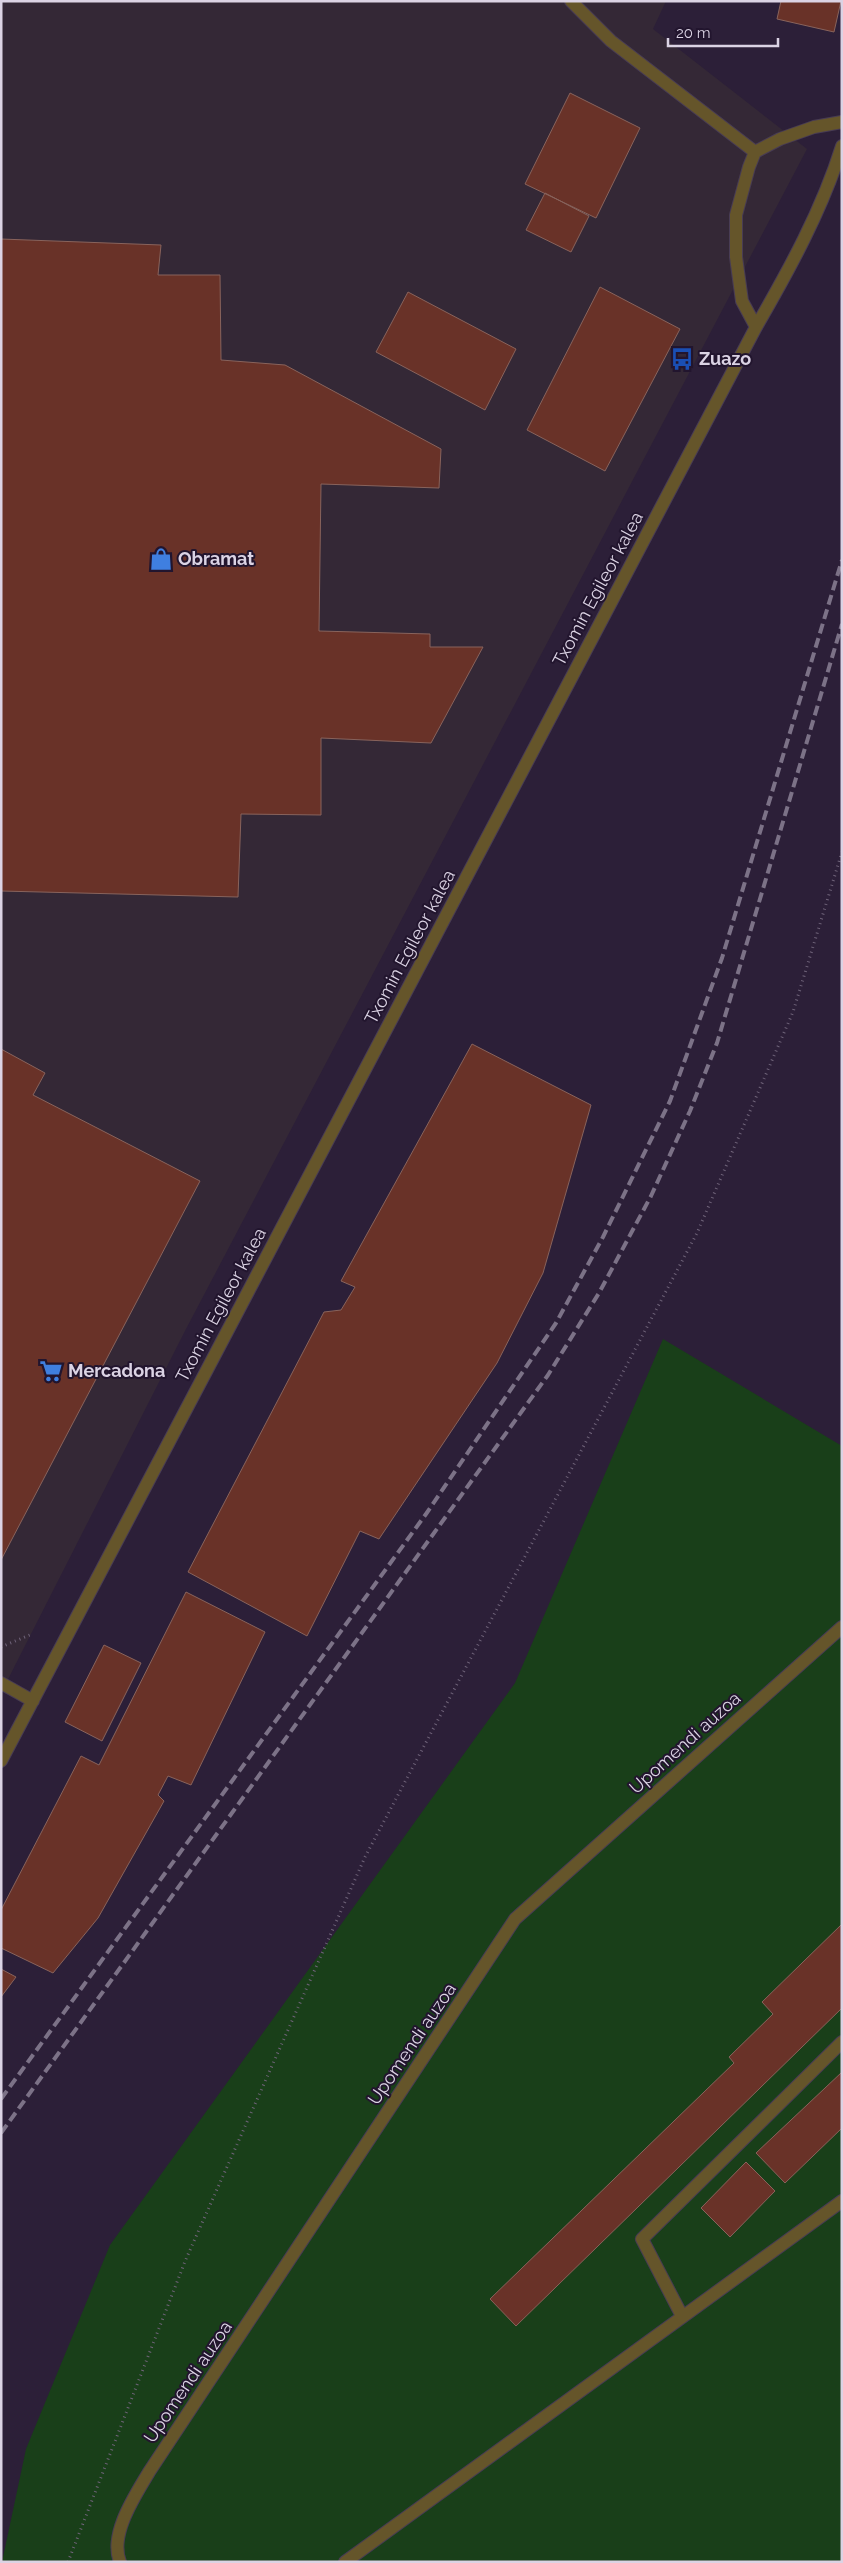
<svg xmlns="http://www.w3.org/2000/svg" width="843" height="2563" viewBox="0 0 843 2563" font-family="Raleway,sans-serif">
  <rect width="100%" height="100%" fill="#2c1f38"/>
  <path fill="#342836" d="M 1,1 L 666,1 L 653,29 L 807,149 L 186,1329 L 1,1693 Z"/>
  <path fill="#193f19" d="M 663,1339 L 842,1446 L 842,2562 L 2,2562 L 26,2449 L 110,2245 L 515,1683 Z"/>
  <path fill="#693228" stroke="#88635c" d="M 781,1 L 841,1 L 834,32 L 777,19 Z
    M 570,93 L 640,128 L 596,218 L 525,184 Z
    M 545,193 L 589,216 L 571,252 L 526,230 Z
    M 1,239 L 161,245 L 158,275 L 220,275 L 221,360 L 285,365 L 441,449 L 439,488 L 321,484 L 319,631 L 430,634 L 430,647 L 483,647 L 431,743 L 321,738 L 321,815 L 241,814 L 238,897 L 1,891 Z
    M 600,287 L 680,329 L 605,471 L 527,430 Z
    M 408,292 L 516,349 L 485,410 L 376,352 Z
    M 472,1044 L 591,1105 L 543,1273 L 497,1363 L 379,1539 L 360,1531 L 307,1636 L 188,1572 L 324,1312 L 341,1310 L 355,1287 L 341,1281 Z
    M 1,1049 L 45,1073 L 33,1095 L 200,1181 L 1,1560 Z
    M 186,1592 L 265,1632 L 191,1785 L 168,1776 L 158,1795 L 164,1801 L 98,1918 L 53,1973 L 1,1948 L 1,1910 L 81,1756 L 99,1765 Z
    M 104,1645 L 141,1663 L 102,1741 L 65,1722 Z
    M 842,1924 L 842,2008 L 516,2326 L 490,2299 L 734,2063 L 729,2057 L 773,2014 L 762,2002 Z
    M 1,1969 L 16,1977 L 1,1997 Z
    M 842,2072 L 842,2128 L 785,2183 L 756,2153 Z
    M 746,2162 L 775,2191 L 730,2237 L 701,2208 Z"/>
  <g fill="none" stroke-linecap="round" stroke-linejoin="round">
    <defs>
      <path id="minor" d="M 571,1 L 611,41 L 755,152
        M 756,327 L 742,301 L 736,257 L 736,215 L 749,167 L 755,152 L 780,139 L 814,127 L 842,122
        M 1,1683 L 33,1701
        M 1,1761 L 756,327 C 789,270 822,210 842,146
        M 682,2316 L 642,2239 L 842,2042
        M 120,2562 C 109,2534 135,2496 149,2472 L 515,1919 L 842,1627
        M 345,2562 L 842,2201"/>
    </defs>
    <use href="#minor" stroke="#483c54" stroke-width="14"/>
    <path stroke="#6f6379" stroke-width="3" stroke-dasharray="1 4" stroke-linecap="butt" d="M 1,1647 L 32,1634
      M 68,2562 L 186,2259 L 365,1857 L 697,1233 L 793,1012 L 842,852"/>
    <use href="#minor" stroke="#65552a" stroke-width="12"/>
    <path stroke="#7c7287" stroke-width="4" stroke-dasharray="10 5" stroke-linecap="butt" d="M 1,2099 L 426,1514 L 556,1323 L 603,1237 L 670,1101 L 722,958 L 842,560
      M 1,2133 L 548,1375 L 599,1293 L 651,1196 L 690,1111 L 717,1043 L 842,624"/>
  </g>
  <defs>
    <symbol id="bus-bare" viewBox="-9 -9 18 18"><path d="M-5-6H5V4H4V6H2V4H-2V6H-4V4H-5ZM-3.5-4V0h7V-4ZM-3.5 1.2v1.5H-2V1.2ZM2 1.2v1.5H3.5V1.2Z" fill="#1a4fb4" stroke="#22152e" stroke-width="2.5" paint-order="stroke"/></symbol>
    <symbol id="shop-bare" viewBox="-9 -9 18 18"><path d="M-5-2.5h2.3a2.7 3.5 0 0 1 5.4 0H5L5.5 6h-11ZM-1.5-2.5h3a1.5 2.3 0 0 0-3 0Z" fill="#3f7fe0" stroke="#22152e" stroke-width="2.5" paint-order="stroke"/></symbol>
    <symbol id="supermarket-bare" viewBox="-9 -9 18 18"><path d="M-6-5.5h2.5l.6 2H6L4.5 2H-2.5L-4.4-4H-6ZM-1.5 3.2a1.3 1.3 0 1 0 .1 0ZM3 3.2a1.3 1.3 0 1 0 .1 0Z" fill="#3f7fe0" stroke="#22152e" stroke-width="2.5" paint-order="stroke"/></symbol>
  </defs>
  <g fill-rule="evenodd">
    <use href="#bus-bare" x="666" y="343" width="32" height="32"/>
    <use href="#shop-bare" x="145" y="543" width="32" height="32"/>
    <use href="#supermarket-bare" x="35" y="1355" width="32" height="32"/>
  </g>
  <g text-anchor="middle" stroke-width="4" stroke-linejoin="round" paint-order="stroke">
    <g font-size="18" font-weight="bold" fill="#dbd3e4" stroke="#22152e" text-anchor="start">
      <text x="699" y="365">Zuazo</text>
      <text x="178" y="565">Obramat</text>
      <text x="68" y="1377">Mercadona</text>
    </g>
    <g font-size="18" fill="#dbd3e4" stroke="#22152e">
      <text transform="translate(598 589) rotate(-62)" y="6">Txomin Egileor kalea</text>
      <text transform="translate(410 947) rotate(-62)" y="6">Txomin Egileor kalea</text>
      <text transform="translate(221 1305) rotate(-62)" y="6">Txomin Egileor kalea</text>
      <text transform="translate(685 1743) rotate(-42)" y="6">Upomendi auzoa</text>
      <text transform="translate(412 2044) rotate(-56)" y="6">Upomendi auzoa</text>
      <text transform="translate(188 2382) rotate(-56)" y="6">Upomendi auzoa</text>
    </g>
  </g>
  <rect width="843" height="2563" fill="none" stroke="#dbd3e4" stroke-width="5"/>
  <path d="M668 38v8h110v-8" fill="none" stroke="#dbd3e4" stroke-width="2.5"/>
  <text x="676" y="38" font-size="15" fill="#dbd3e4" stroke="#22152e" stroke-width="4" paint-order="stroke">20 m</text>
</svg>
